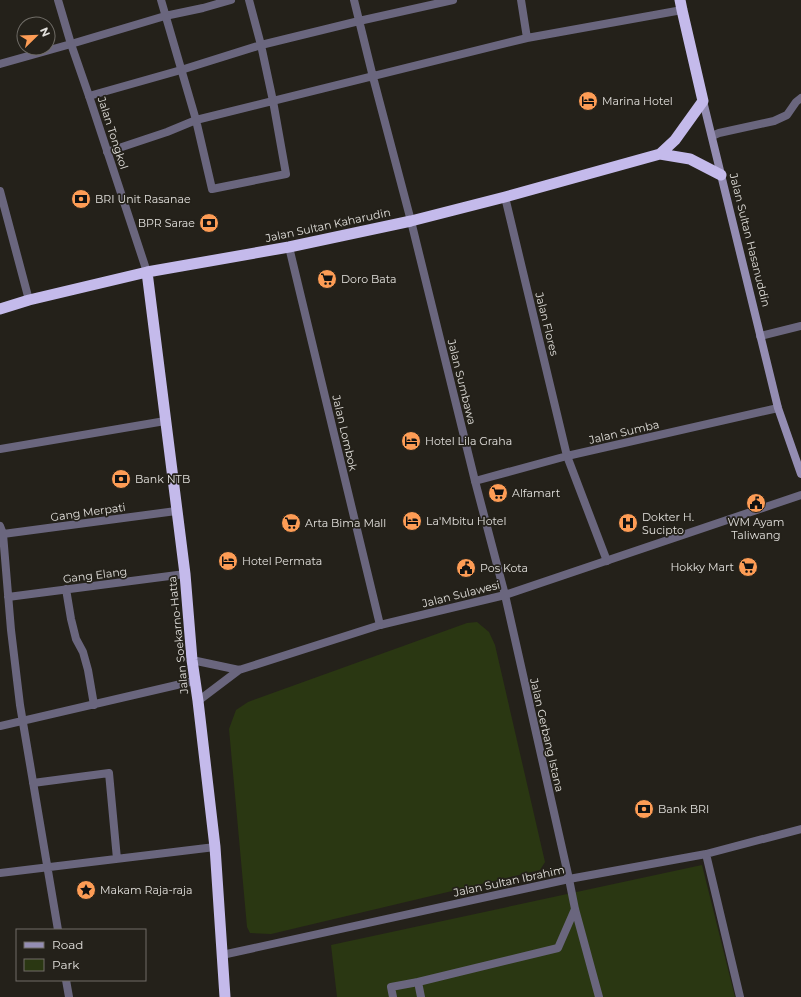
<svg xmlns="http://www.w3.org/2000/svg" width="801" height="997" viewBox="0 0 801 997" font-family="Montserrat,sans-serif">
  <rect width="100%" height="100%" fill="#24211a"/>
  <path fill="#2a3712" d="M 477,622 L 489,632 L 495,645 L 545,862 L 540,870 L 271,934 L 250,933 L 247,927 L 229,729 L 236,710 L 248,702 L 467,623 Z
    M 702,865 L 735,997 L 337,997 L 331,945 Z"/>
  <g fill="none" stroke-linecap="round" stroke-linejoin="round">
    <path stroke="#6a667e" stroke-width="8" d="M 569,879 L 575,909 L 599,997
      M 393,997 L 391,987 L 418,982
      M 421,997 L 418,982 L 558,948 L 575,909"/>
    <path stroke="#6a667e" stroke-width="8" d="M 161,0 L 196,120 L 212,189 L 286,174 L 273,101 L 261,45 L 249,0
      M 354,0 L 373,77 L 411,221
      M 527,38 L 682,10
      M 0,64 L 71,44 L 165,16 L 203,8 L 231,0
      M 89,96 L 181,70 L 261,45 L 359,21 L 453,0
      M 712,136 L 719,133 L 774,121 L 787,115 L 796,102 L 801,98
      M 107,152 L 167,132 L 196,120 L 527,38 L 521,0
      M 0,191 L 29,300
      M 505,197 L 567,456 L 607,561
      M 289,247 L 380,625
      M 760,336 L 801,326
      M 0,449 L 165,421
      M 475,481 L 567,456 L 778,408
      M 0,526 L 3,534 L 11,630 L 20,705 L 58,930
      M 3,534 L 176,511
      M 66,589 L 71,619 L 76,639 L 83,652 L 88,670 L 94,705
      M 505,595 L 569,879
      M 8,597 L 185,574
      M 0,726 L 194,681
      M 33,783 L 109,773 L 117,859
      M 706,854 L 740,997
      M 0,873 L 215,847
      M 222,955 L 569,879 L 706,854 L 801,829
      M 66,980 L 69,997"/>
    <path stroke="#6a667e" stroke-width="8" d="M 58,0 L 71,44 L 89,96 L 147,272
      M 411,221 L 475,481 L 505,595
      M 192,660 L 239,670 L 380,625 L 505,595 L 801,495
      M 198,701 L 239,670"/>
    <path stroke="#948db3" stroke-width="8" d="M 703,101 L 778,408 L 801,474"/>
    <path stroke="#c4baeb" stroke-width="11" d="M 660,154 L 675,140 L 703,101 L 682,10 L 680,0
      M 147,272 L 185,574 L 192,660 L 198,701 L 215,847 L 225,997
      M 0,309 L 29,300 L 147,272 L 289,247 L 411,221 L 505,197 L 660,154 L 690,159 L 721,175"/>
  </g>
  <defs>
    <symbol id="hotel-disc" viewBox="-11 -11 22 22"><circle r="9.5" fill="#fd9c55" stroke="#24211a"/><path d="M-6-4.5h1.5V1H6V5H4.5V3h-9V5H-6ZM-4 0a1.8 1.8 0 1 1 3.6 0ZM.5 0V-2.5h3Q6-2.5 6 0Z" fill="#111"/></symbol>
    <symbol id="bank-disc" viewBox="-11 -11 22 22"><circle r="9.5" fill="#fd9c55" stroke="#24211a"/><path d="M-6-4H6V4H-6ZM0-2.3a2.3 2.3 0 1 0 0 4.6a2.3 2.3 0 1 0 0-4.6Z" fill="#111"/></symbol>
    <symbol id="supermarket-disc" viewBox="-11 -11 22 22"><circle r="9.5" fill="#fd9c55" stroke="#24211a"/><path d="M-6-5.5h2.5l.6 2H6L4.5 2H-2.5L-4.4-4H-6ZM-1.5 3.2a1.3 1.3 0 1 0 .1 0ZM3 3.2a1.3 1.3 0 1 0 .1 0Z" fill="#111"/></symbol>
    <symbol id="civic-disc" viewBox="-11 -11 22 22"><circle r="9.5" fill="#fd9c55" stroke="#24211a"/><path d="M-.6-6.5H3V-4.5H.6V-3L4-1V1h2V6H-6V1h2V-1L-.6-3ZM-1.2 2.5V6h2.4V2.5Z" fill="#111"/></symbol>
    <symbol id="hospital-disc" viewBox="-11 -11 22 22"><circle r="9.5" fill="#fd9c55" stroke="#24211a"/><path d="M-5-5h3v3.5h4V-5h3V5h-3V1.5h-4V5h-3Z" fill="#111"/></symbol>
    <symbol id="sight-disc" viewBox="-11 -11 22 22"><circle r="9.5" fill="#fd9c55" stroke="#24211a"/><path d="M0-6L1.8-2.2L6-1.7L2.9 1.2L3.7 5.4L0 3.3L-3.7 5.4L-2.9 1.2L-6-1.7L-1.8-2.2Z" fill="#111"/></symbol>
  </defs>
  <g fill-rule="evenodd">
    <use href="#hotel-disc" x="577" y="90" width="22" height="22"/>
    <use href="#bank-disc" x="70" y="188" width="22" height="22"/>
    <use href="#bank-disc" x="198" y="212" width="22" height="22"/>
    <use href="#supermarket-disc" x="316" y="268" width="22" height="22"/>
    <use href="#hotel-disc" x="400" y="430" width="22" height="22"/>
    <use href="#bank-disc" x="110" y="468" width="22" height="22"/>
    <use href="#supermarket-disc" x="487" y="482" width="22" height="22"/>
    <use href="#civic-disc" x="745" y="492" width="22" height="22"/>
    <use href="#hotel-disc" x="401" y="510" width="22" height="22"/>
    <use href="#supermarket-disc" x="280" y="512" width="22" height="22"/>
    <use href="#hospital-disc" x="617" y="512" width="22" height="22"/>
    <use href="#hotel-disc" x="217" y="550" width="22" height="22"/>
    <use href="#supermarket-disc" x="737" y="556" width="22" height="22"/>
    <use href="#civic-disc" x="455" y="557" width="22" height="22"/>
    <use href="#bank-disc" x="633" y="798" width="22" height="22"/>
    <use href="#sight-disc" x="75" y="879" width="22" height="22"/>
  </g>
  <g text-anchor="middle" stroke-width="3.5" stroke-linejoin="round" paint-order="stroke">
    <g font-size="11" fill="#e1dfdb" stroke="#24211a" text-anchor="start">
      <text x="602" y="105">Marina Hotel</text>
      <text x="95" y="203">BRI Unit Rasanae</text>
      <text x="195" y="227" text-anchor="end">BPR Sarae</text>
      <text x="341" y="283">Doro Bata</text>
      <text x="425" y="445">Hotel Lila Graha</text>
      <text x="135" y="483">Bank NTB</text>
      <text x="512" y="497">Alfamart</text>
      <text x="642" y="521">Dokter H.<tspan x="642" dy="13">Sucipto</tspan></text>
      <text x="426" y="525">La'Mbitu Hotel</text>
      <text x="756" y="526" text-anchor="middle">WM Ayam<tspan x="756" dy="13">Taliwang</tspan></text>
      <text x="305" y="527">Arta Bima Mall</text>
      <text x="242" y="565">Hotel Permata</text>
      <text x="734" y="571" text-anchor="end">Hokky Mart</text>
      <text x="480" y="572">Pos Kota</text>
      <text x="658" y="813">Bank BRI</text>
      <text x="100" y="894">Makam Raja-raja</text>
    </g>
    <g font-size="11" fill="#e1dfdb" stroke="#24211a">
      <text transform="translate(113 133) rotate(72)" y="4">Jalan Tongkol</text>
      <text transform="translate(328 225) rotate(-12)" y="4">Jalan Sultan Kaharudin</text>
      <text transform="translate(750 240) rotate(76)" y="4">Jalan Sultan Hasanuddin</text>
      <text transform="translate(547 324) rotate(76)" y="4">Jalan Flores</text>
      <text transform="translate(462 382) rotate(76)" y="4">Jalan Sumbawa</text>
      <text transform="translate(624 432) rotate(-13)" y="4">Jalan Sumba</text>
      <text transform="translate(345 433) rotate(77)" y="4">Jalan Lombok</text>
      <text transform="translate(88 512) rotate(-8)" y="4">Gang Merpati</text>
      <text transform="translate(95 575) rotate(-7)" y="4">Gang Elang</text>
      <text transform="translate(461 594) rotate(-14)" y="4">Jalan Sulawesi</text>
      <text transform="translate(178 635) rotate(-96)" y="4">Jalan Soekarno-Hatta</text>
      <text transform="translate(547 735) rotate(77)" y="4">Jalan Gerbang Istana</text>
      <text transform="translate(509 881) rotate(-12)" y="4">Jalan Sultan Ibrahim</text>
    </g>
  </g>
  <rect x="16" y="929" width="130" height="52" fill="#24211a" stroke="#706d67"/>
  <rect x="24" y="942" width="20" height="6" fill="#948db3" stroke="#706d67"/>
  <text x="52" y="949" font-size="12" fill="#e1dfdb">Road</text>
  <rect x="24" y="959" width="20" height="12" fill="#2a3712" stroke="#706d67"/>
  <text x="52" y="969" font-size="12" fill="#e1dfdb">Park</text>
  <g transform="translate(36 36) rotate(67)"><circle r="19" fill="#24211a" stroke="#706d67"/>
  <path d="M0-3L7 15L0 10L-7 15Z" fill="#fd9c55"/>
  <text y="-6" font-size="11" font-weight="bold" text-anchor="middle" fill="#e1dfdb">N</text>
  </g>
</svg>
